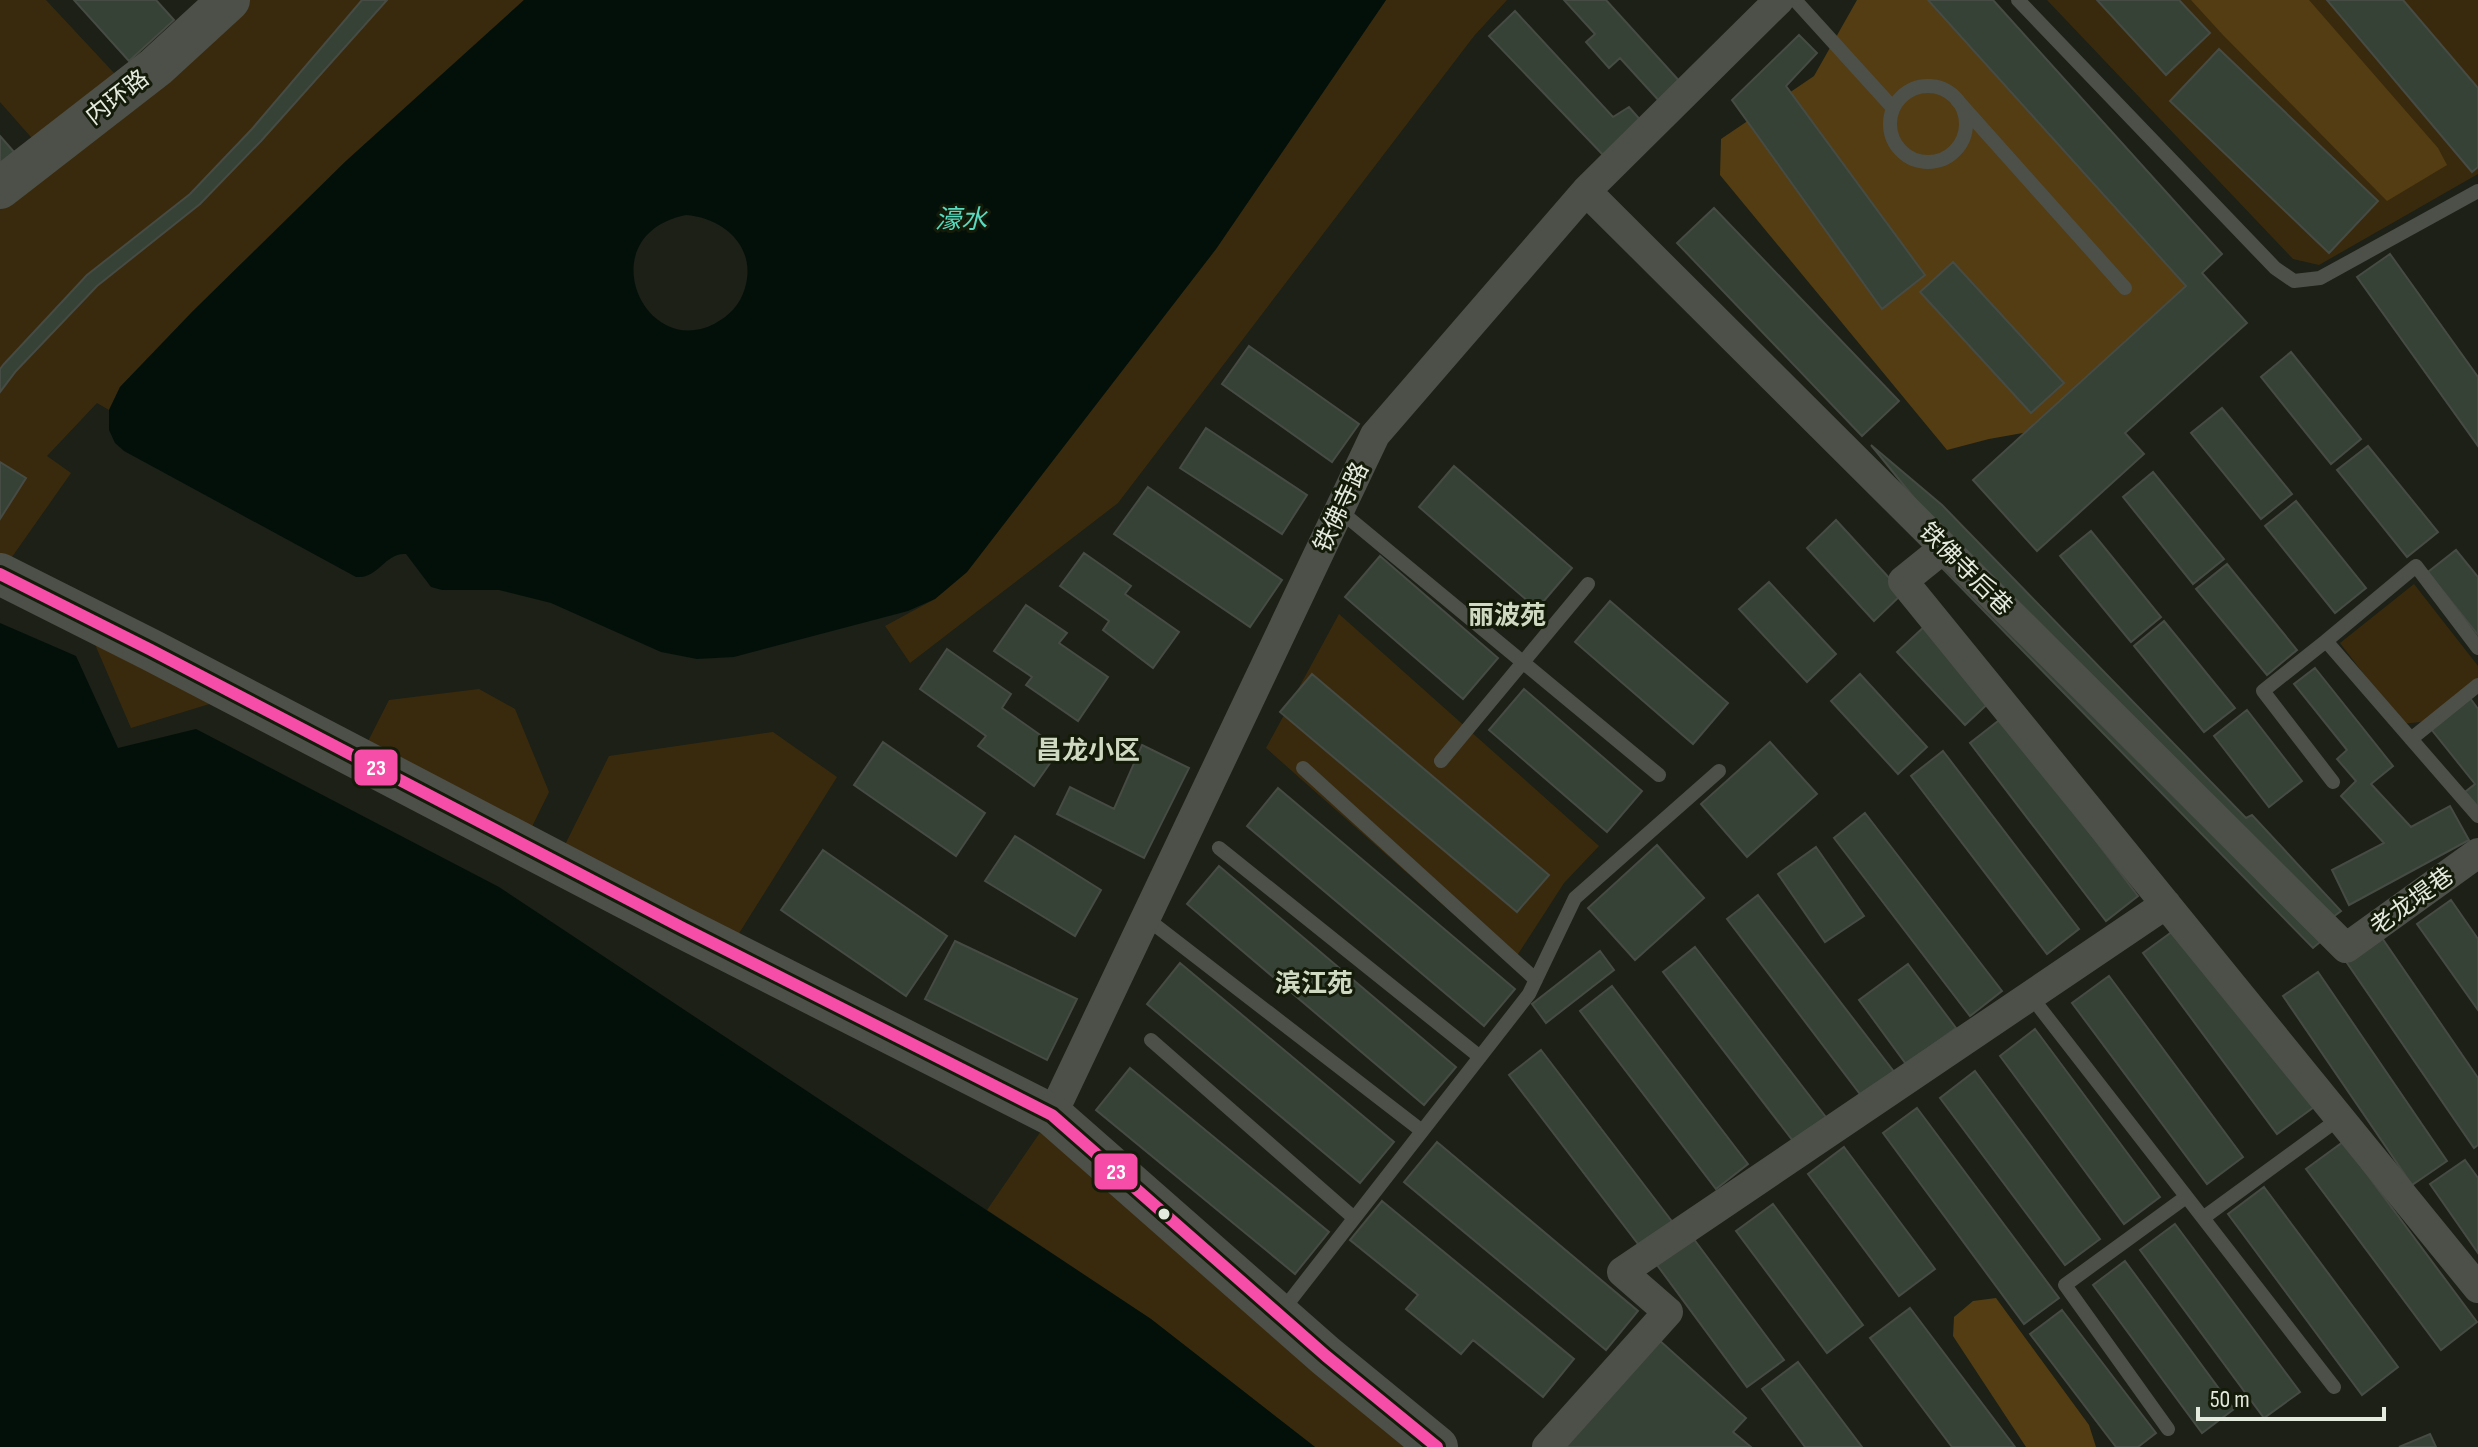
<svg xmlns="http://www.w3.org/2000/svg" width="2478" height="1447" viewBox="0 0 2478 1447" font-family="'Sofia Sans Condensed','Noto Sans SC',sans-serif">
  <rect width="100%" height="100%" fill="#1c2016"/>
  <path fill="#3a2a0d" d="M 0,0 L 46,0 L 128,88 L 229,0 L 524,0 L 346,161 L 192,312 L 120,387 L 109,410 L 97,403 L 47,456 L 71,473 L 0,574 L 0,188 L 45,153 L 0,102 Z
    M 1386,0 L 1507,0 L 1474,36 L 1118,503 L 910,663 L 885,626 L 935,599 L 967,572 L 1216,249 Z
    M 2047,0 L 2478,0 L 2478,174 L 2319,265 L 2293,259 Z
    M 2414,584 L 2478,666 L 2478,684 L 2429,721 L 2402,724 L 2340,643 Z
    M 1339,614 L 1599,846 L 1564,883 L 1511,965 L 1266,748 Z
    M 94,642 L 216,702 L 131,728 Z
    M 479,689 L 515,709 L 549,792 L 523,845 L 359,759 L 389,700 Z
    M 773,732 L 837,777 L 728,951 L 556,863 L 609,756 Z
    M 1052,1115 L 1437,1447 L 1315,1447 L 1151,1319 L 987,1210 Z"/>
  <path fill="#543d13" d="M 1857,0 L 1956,0 L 2174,243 L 2191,310 L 2061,426 L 1989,439 L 1947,450 L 1720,175 L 1721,139 L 1814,76 Z
    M 2191,0 L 2309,0 L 2438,148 L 2447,165 L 2387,201 L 2223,35 Z
    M 1996,1298 L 2089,1425 L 2096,1447 L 2026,1447 L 1953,1336 L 1954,1317 L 1973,1301 Z"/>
  <path fill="#03100a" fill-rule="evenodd" d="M 524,0 L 1386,0 L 1216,249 L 967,572 L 935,599 L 908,611 L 734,657 L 697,659 L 661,652 L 551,603 L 499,590 L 442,590 L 431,587 L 406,554 C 385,552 379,579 356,577 L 124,451 L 115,443 L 109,430 L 109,410 L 120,387 L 192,312 L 346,161 ZM 686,215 C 724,218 757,247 745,288 C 740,305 729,316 714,324 C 643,360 589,235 686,215 Z
    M 0,623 L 76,656 L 118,748 L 196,729 L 499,887 L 1151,1319 L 1315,1447 L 0,1447 Z"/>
  <path fill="#364236" stroke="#464b44" stroke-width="2" d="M 74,0 L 156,0 L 174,20 L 129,61 Z
    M 362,0 L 387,0 L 261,141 L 200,204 L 97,286 L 16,371 L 0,392 L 0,369 L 4,364 L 87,275 L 190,194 L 252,129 Z
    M 1564,0 L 1606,0 L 1682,84 L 1661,103 L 1620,58 L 1609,68 L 1586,42 L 1595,34 Z
    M 1928,0 L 1993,0 L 2222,254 L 2202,273 L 2247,323 L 2125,433 L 2144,454 L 2037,551 L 1973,480 L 2186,286 Z
    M 2097,0 L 2179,0 L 2210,33 L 2166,75 Z
    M 2327,0 L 2403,0 L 2478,88 L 2478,167 L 2472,172 Z
    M 1515,11 L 1613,117 L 1629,107 L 1643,123 L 1606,158 L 1489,36 Z
    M 1799,35 L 1817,53 L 1786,86 L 1925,275 L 1882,309 L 1732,100 Z
    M 2219,49 L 2378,201 L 2329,253 L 2170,101 Z
    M 0,136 L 14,152 L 0,164 Z
    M 1714,208 L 1899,401 L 1862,436 L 1677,243 Z
    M 2390,254 L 2478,377 L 2478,446 L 2357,277 Z
    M 1953,262 L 2064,383 L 2031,413 L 1920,292 Z
    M 1249,346 L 1359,424 L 1332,462 L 1222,384 Z
    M 2291,352 L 2361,439 L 2331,464 L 2261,377 Z
    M 2222,408 L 2292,494 L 2261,519 L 2191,433 Z
    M 1206,428 L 1307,495 L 1282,534 L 1180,468 Z
    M 1871,445 L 1942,505 L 2246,818 L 2252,815 L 2341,911 L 2333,917 L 1919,504 Z
    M 2368,446 L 2438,532 L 2407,557 L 2337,470 Z
    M 0,462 L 26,478 L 0,519 Z
    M 1454,466 L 1572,568 L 1537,609 L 1419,507 Z
    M 2153,472 L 2224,559 L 2193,584 L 2123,497 Z
    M 1148,487 L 1282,580 L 1250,627 L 1114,534 Z
    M 2296,501 L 2366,588 L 2335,613 L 2265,526 Z
    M 1836,520 L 1903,593 L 1874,621 L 1807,548 Z
    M 2091,531 L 2161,617 L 2131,642 L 2060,556 Z
    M 2456,550 L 2478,577 L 2478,635 L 2428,572 Z
    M 1084,553 L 1131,586 L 1125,594 L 1179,632 L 1153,668 L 1103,630 L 1109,621 L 1060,586 Z
    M 1380,556 L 1498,658 L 1463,699 L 1345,597 Z
    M 1948,559 L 2326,937 L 2313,948 L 1939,565 Z
    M 2227,564 L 2297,650 L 2267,675 L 2196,589 Z
    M 1769,582 L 1836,654 L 1807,682 L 1739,609 Z
    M 1610,601 L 1728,703 L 1693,744 L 1575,642 Z
    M 1026,605 L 1067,633 L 1059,643 L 1108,677 L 1078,721 L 1026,685 L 1032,677 L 994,651 Z
    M 2164,621 L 2235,708 L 2204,732 L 2134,646 Z
    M 1926,625 L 1994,698 L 1965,725 L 1897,652 Z
    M 947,649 L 1011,694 L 1002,708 L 1060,749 L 1034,786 L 978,746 L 986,736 L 920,689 Z
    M 2315,668 L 2393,766 L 2371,784 L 2411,827 L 2450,806 L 2469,840 L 2349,905 L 2332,870 L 2384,843 L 2341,796 L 2356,781 L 2337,759 L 2347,750 L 2294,684 Z
    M 1312,674 L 1549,875 L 1517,912 L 1280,712 Z
    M 1860,674 L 1927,747 L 1898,774 L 1831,701 Z
    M 1524,689 L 1642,791 L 1607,832 L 1489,730 Z
    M 2470,698 L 2478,709 L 2478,808 L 2465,792 L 2475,784 L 2431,729 Z
    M 2247,710 L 2302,781 L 2269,807 L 2214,736 Z
    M 2002,718 L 2138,896 L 2106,921 L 1970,743 Z
    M 883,742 L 985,813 L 956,856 L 854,785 Z
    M 1770,742 L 1817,794 L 1747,857 L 1701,804 Z
    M 1142,745 L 1189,768 L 1144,858 L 1057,814 L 1070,787 L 1114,809 Z
    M 1943,751 L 2079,929 L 2047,954 L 1911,776 Z
    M 1278,788 L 1515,989 L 1484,1026 L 1247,826 Z
    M 1865,813 L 2002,991 L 1970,1016 L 1834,838 Z
    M 1015,836 L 1101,890 L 1075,936 L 985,881 Z
    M 1657,845 L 1704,898 L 1635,960 L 1588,908 Z
    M 1816,847 L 1864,916 L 1825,942 L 1778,874 Z
    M 823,850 L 947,936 L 906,996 L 781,910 Z
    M 1219,866 L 1456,1067 L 1424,1105 L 1187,904 Z
    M 1758,895 L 1895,1073 L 1863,1098 L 1727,919 Z
    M 2451,900 L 2478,939 L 2478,1010 L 2417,924 Z
    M 2180,926 L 2314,1107 L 2277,1134 L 2143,953 Z
    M 2380,935 L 2478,1078 L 2478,1145 L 2474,1148 L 2345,960 Z
    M 955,941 L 1077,999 L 1047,1060 L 925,999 Z
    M 1695,947 L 1832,1125 L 1800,1150 L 1663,972 Z
    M 1600,951 L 1614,970 L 1546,1023 L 1532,1004 Z
    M 1180,963 L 1394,1142 L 1360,1183 L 1147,1004 Z
    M 1908,964 L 1956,1028 L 1906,1064 L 1859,1000 Z
    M 2318,972 L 2447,1161 L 2412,1185 L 2283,996 Z
    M 2109,976 L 2243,1157 L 2207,1184 L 2072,1003 Z
    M 1612,986 L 1748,1164 L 1716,1189 L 1580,1011 Z
    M 2035,1029 L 2160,1197 L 2124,1224 L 2000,1056 Z
    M 1541,1050 L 1677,1228 L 1645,1253 L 1509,1075 Z
    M 1130,1068 L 1329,1232 L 1295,1274 L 1096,1110 Z
    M 1975,1071 L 2100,1239 L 2065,1265 L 1940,1098 Z
    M 1917,1108 L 2059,1298 L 2024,1324 L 1883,1133 Z
    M 1437,1142 L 1638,1311 L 1606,1350 L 1404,1182 Z
    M 2343,1142 L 2477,1322 L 2441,1350 L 2306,1169 Z
    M 1844,1147 L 1935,1269 L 1899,1296 L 1808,1174 Z
    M 2465,1160 L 2478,1178 L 2478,1253 L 2430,1184 Z
    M 2264,1187 L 2398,1367 L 2362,1395 L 2228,1214 Z
    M 1382,1201 L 1574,1359 L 1543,1397 L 1473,1340 L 1461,1354 L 1406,1309 L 1418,1295 L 1350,1240 Z
    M 1773,1204 L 1863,1325 L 1827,1353 L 1736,1231 Z
    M 2175,1224 L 2300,1392 L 2264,1418 L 2140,1250 Z
    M 1693,1238 L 1784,1360 L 1747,1387 L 1657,1265 Z
    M 2125,1261 L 2234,1409 L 2202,1433 L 2093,1285 Z
    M 1910,1308 L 2015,1447 L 1952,1447 L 1870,1338 Z
    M 2062,1310 L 2156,1433 L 2138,1447 L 2116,1447 L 2030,1334 Z
    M 1659,1340 L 1746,1418 L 1733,1432 L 1751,1447 L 1565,1447 Z
    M 1798,1362 L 1862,1447 L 1805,1447 L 1762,1389 Z
    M 2430,1434 L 2436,1447 L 2399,1447 Z"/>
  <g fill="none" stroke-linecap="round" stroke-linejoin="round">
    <path stroke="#4d5049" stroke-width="14" d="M 1795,0 L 1893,108
      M 2018,0 L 2275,268 L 2294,281 L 2320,278 L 2478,191
      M1890 124a38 38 0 1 1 76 0a38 38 0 1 1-76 0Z
      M 1957,100 L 2125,288
      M 1339,510 L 1659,775
      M 2326,641 L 2263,691 L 2333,782
      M 2478,648 L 2416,566 L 2326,641 L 2478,816
      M 2411,739 L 2478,685
      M 1441,761 L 1588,584
      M 1303,768 L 1536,980
      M 1219,848 L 1480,1057
      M 1146,918 L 1422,1131
      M 2040,1008 L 2203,1218 L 2340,1118
      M 1151,1040 L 1354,1218
      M 2203,1218 L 2334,1387
      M 1282,1311 L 1529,994 L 1575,898 L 1719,771
      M 2168,1429 L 2065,1285 L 2186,1197"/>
    <path stroke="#4d5049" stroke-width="30" d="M 1586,191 L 2346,948 L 2478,853
      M 1944,548 L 1903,581 L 2478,1288
      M 1052,1115 L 1375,435 L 1586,191 L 1779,0
      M 1547,1447 L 1668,1312 L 1622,1272 L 2166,904"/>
    <path stroke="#4d5049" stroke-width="42" d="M 0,188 L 156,67 L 229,0
      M 0,574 L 151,650 L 683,928 L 1052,1115 L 1326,1356 L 1437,1447"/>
    <defs>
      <path id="bus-1" d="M 0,574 L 151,650 L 683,928 L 1052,1115 L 1326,1356 L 1437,1447"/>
    </defs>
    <use href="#bus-1" stroke="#141b09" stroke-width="18"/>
    <use href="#bus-1" stroke="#f54da8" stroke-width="12"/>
  </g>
  <circle fill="#e5eade" stroke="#141b09" stroke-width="3" cx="1164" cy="1214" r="7"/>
  <g text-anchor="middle" stroke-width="6" stroke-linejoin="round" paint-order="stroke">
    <g font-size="24" fill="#e5eade" stroke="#141b09">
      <text transform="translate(117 97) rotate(-38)" y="8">内环路</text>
      <text transform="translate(1341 507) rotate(-65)" y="8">铁佛寺路</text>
      <text transform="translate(1966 569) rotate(45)" y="8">铁佛寺后巷</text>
      <text transform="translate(2412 901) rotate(-36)" y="8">老龙堤巷</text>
    </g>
    <g font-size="26" font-style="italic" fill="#5adbbf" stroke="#141b09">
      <text x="961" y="228">濠水</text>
    </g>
    <g font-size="26" font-weight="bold" fill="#cfd9c2" stroke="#141b09">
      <text x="1507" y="624">丽波苑</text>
      <text x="1088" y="759">昌龙小区</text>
      <text x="1314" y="992">滨江苑</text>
    </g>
  </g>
  <g stroke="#141b09" stroke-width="3">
    <rect x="353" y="748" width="46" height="39" rx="8" fill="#f54da8"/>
    <rect x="1093" y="1152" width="46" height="39" rx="8" fill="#f54da8"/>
  </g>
  <g font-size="22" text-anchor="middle" font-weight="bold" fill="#fff">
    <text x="376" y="775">23</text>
    <text x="1116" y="1179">23</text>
  </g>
  <path d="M2198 1407v12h186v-12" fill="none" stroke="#e5eade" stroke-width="4"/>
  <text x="2210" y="1407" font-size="24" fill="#e5eade" stroke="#141b09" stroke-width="6" paint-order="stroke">50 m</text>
</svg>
